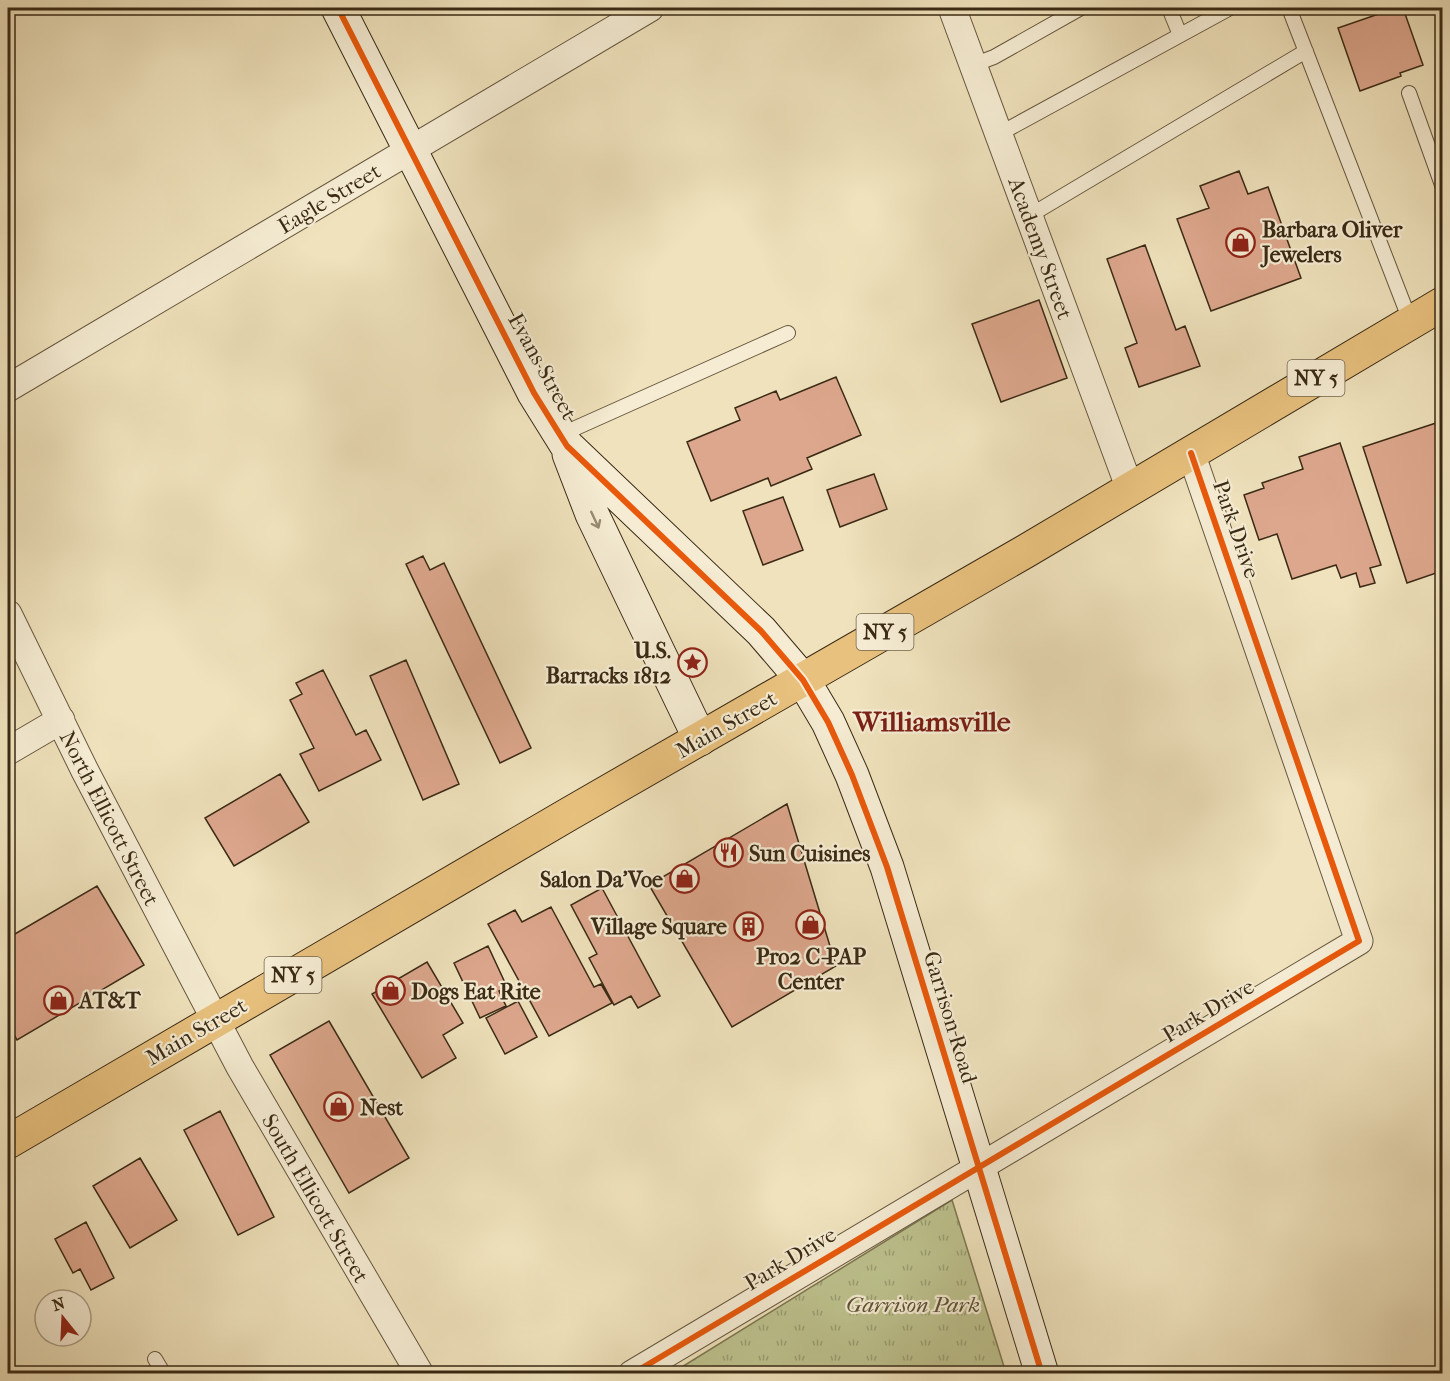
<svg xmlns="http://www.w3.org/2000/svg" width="1450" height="1381" viewBox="0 0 1450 1381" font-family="'IM FELL French Canon',serif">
  <defs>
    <pattern id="park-tufts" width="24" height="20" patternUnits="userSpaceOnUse" patternTransform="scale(1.5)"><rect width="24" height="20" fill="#bdc28e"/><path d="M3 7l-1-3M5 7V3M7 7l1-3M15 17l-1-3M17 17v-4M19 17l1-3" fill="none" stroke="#9b9e73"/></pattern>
  </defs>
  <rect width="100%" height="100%" fill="#efe2bc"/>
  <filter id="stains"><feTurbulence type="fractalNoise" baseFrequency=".00333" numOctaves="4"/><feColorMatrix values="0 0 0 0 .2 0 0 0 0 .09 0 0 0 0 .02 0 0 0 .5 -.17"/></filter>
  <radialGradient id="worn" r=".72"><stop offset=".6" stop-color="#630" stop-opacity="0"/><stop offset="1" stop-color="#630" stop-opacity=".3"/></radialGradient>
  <path fill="url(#park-tufts)" stroke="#7c7652" stroke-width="1.5" d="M 952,1200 L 1006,1373 L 672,1373 Z"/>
  <path fill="#dda78d" stroke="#3a2a15" stroke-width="1.5" d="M 1396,8 L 1403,8 L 1423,65 L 1400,73 L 1401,76 L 1360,91 L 1338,28 Z
    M 1239,171 L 1248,194 L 1268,187 L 1301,278 L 1211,311 L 1177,219 L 1209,208 L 1200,186 Z
    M 1145,245 L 1176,330 L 1185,326 L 1200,366 L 1139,387 L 1125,348 L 1137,343 L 1107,259 Z
    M 1039,300 L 1067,378 L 1001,402 L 972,324 Z
    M 836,377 L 861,435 L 807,458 L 812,469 L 771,486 L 768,478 L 711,501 L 687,442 L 740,420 L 735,408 L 776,391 L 780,400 Z
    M 1436,423 L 1442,443 L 1442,571 L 1407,583 L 1363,447 Z
    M 1340,443 L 1381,565 L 1370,568 L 1375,583 L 1360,587 L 1356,573 L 1341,578 L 1336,565 L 1292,579 L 1277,534 L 1259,540 L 1244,495 L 1264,488 L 1262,483 L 1303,469 L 1299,457 Z
    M 874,474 L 887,509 L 840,527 L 827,490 Z
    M 783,497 L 803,550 L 763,565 L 743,511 Z
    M 423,556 L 430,570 L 444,563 L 531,748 L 500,763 L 406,564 Z
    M 406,660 L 459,784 L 423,800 L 370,676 Z
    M 323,670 L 356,735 L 366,730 L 381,760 L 319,791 L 300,754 L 314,748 L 290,700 L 302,694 L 296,683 Z
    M 280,774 L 309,822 L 234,866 L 205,818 Z
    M 787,804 L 836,966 L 732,1027 L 649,885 Z
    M 97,886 L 144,965 L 17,1040 L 8,1023 L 8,938 Z
    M 602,888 L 660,996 L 638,1008 L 631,996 L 614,1005 L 589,958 L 597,954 L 571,905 Z
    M 551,907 L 594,987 L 601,984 L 612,1003 L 549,1036 L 488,924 L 515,910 L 522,922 Z
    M 488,946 L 507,987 L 499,991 L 506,1006 L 480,1018 L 454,963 Z
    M 427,962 L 463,1023 L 443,1035 L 456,1058 L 422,1078 L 372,994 Z
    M 518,1001 L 537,1037 L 505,1054 L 486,1018 Z
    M 329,1021 L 409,1158 L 349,1193 L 270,1055 Z
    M 220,1111 L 274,1217 L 238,1235 L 184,1130 Z
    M 140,1158 L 177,1220 L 130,1248 L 93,1186 Z
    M 86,1222 L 114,1278 L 91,1290 L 80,1269 L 73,1273 L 55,1239 Z"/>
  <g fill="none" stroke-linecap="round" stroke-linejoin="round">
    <defs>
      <path id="lane" d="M 1169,8 L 1180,35
        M 1289,8 L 1411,323
        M 973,65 L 994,57 L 1081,8
        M 1409,93 L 1442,185
        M 999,134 L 1230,8
        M 1029,216 L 1306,51
        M 560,435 L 788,333
        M 155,1359 L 164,1374"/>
      <path id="street" d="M 952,8 L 1130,489
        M 8,388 L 650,8
        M 8,614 L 85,771 L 240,1067 L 420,1374
        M 8,751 L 61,720
        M 632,1374 L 1359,941 L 1191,453"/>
      <path id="secondary" d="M 338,8 L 534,393 L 567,446 L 761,631 L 803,680 L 828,722 L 852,775 L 887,867 L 1042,1374
        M 569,454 L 592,514 L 700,739"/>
      <path id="primary" d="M 8,1142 L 569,814 L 1026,551 L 1442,304"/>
    </defs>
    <use href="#lane" stroke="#67583f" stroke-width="16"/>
    <use href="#street" stroke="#67583f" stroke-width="29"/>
    <use href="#secondary" stroke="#3a2a15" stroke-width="35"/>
    <use href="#primary" stroke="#3a2a15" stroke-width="35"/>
    <use href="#lane" stroke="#f5ecd3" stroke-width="14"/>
    <use href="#street" stroke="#f5ecd3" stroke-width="27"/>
    <use href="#secondary" stroke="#f5ecd3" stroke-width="33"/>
    <use href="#primary" stroke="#e8c17e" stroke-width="33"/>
    <defs>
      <path id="cycleway" d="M 338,8 L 534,393 L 567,446 L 761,631 L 803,680 L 828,722 L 852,775 L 887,867 L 1042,1374
        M 632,1374 L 1359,941 L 1191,453"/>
    </defs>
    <use href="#cycleway" stroke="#f5ecd3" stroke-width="10"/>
    <use href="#cycleway" stroke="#e8590c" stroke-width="6"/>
  </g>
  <defs><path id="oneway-shaft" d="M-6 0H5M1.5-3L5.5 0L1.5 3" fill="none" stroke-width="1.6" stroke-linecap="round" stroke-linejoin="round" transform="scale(1.5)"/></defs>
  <use stroke="#988b74" href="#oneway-shaft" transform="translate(595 520) rotate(65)"/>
  <defs>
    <symbol id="shop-ring" viewBox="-11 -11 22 22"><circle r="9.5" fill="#f5ecd3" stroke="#8f2418" stroke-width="1.5"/><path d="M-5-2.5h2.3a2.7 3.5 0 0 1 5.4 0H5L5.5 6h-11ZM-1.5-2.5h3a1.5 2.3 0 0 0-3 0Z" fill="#8f2418"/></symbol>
    <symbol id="sight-ring" viewBox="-11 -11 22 22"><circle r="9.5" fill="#f5ecd3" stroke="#8f2418" stroke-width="1.5"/><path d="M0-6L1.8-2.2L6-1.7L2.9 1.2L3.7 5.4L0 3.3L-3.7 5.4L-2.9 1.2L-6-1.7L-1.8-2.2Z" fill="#8f2418"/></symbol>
    <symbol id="restaurant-ring" viewBox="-11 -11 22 22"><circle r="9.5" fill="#f5ecd3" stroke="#8f2418" stroke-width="1.5"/><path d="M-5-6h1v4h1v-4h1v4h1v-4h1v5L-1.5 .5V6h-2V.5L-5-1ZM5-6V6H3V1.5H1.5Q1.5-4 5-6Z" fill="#8f2418"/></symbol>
    <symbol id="building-ring" viewBox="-11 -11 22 22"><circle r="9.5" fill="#f5ecd3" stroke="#8f2418" stroke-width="1.5"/><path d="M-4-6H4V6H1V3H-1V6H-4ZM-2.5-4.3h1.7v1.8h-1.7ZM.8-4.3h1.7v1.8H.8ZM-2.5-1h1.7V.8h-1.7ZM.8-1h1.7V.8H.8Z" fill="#8f2418"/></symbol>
  </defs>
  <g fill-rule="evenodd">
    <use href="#shop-ring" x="1224" y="226" width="33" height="33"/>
    <use href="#sight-ring" x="676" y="646" width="33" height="33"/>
    <use href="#restaurant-ring" x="712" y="836" width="33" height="33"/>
    <use href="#shop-ring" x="668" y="862" width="33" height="33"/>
    <use href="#shop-ring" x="794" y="908" width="33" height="33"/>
    <use href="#building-ring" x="732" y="910" width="33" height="33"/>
    <use href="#shop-ring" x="374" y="974" width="33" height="33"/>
    <use href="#shop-ring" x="42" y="984" width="33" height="33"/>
    <use href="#shop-ring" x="322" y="1090" width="33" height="33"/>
  </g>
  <g text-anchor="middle" stroke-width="4.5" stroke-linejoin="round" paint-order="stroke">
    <g fill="#f5ecd3" stroke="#72644e" stroke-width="1.5">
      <rect x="1287.5" y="360" width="57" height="36" rx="4.5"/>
      <rect x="856.5" y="614" width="57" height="36" rx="4.5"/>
      <rect x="264.5" y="957" width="57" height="36" rx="4.5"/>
    </g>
    <g font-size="21" font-weight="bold" fill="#3a2a15">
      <text x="1316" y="385">NY 5</text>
      <text x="885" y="639">NY 5</text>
      <text x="293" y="982">NY 5</text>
    </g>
    <g font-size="22" fill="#3a2a15" stroke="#f5ecd3">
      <text transform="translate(329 198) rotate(-31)" y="8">Eagle Street</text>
      <text transform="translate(1041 248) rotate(70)" y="8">Academy Street</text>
      <text transform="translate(543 366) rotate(61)" y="8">Evans Street</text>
      <text transform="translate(1237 529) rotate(71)" y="8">Park Drive</text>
      <text transform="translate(726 724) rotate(-30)" y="8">Main Street</text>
      <text transform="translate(110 818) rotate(63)" y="8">North Ellicott Street</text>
      <text transform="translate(1208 1010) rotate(-31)" y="8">Park Drive</text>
      <text transform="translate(951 1017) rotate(73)" y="8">Garrison Road</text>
      <text transform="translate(196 1031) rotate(-30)" y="8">Main Street</text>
      <text transform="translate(316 1198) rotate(60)" y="8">South Ellicott Street</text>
      <text transform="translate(790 1258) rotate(-31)" y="8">Park Drive</text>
    </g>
    <g font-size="22" font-weight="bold" fill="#3a2a15" stroke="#f5ecd3" text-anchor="start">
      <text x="1262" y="237">Barbara Oliver<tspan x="1262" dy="25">Jewelers</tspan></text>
      <text x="671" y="658" text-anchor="end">U.S.<tspan x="671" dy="25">Barracks 1812</tspan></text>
      <text x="749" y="861">Sun Cuisines</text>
      <text x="663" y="887" text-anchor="end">Salon Da'Voe</text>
      <text x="727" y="934" text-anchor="end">Village Square</text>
      <text x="811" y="964" text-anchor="middle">Pro2 C-PAP<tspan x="811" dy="25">Center</tspan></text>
      <text x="411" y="999">Dogs Eat Rite</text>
      <text x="79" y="1008">AT&amp;T</text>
      <text x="360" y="1115">Nest</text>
    </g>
    <g font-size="22" font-style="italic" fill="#5b5033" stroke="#f5ecd3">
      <text x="913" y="1312">Garrison Park</text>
    </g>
    <g font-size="28" font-weight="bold" fill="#7a1f14" stroke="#f5ecd3">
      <text x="932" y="731">Williamsville</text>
    </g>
  </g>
  <rect width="1450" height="1381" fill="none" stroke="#efe2bc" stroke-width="30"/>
  <rect x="9" y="9" width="1432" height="1363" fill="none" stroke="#3a2a15" stroke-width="3"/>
  <rect x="15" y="15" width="1420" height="1351" fill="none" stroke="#3a2a15" stroke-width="1.5"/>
  <g transform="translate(63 1318) rotate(342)"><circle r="28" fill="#f5ecd3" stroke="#aa9e87" stroke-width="1.5"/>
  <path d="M0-4.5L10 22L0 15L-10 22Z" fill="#8f2418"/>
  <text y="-9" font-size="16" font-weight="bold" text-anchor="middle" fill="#3a2a15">N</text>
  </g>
  <rect width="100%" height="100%" filter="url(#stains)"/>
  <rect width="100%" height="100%" fill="url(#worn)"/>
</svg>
